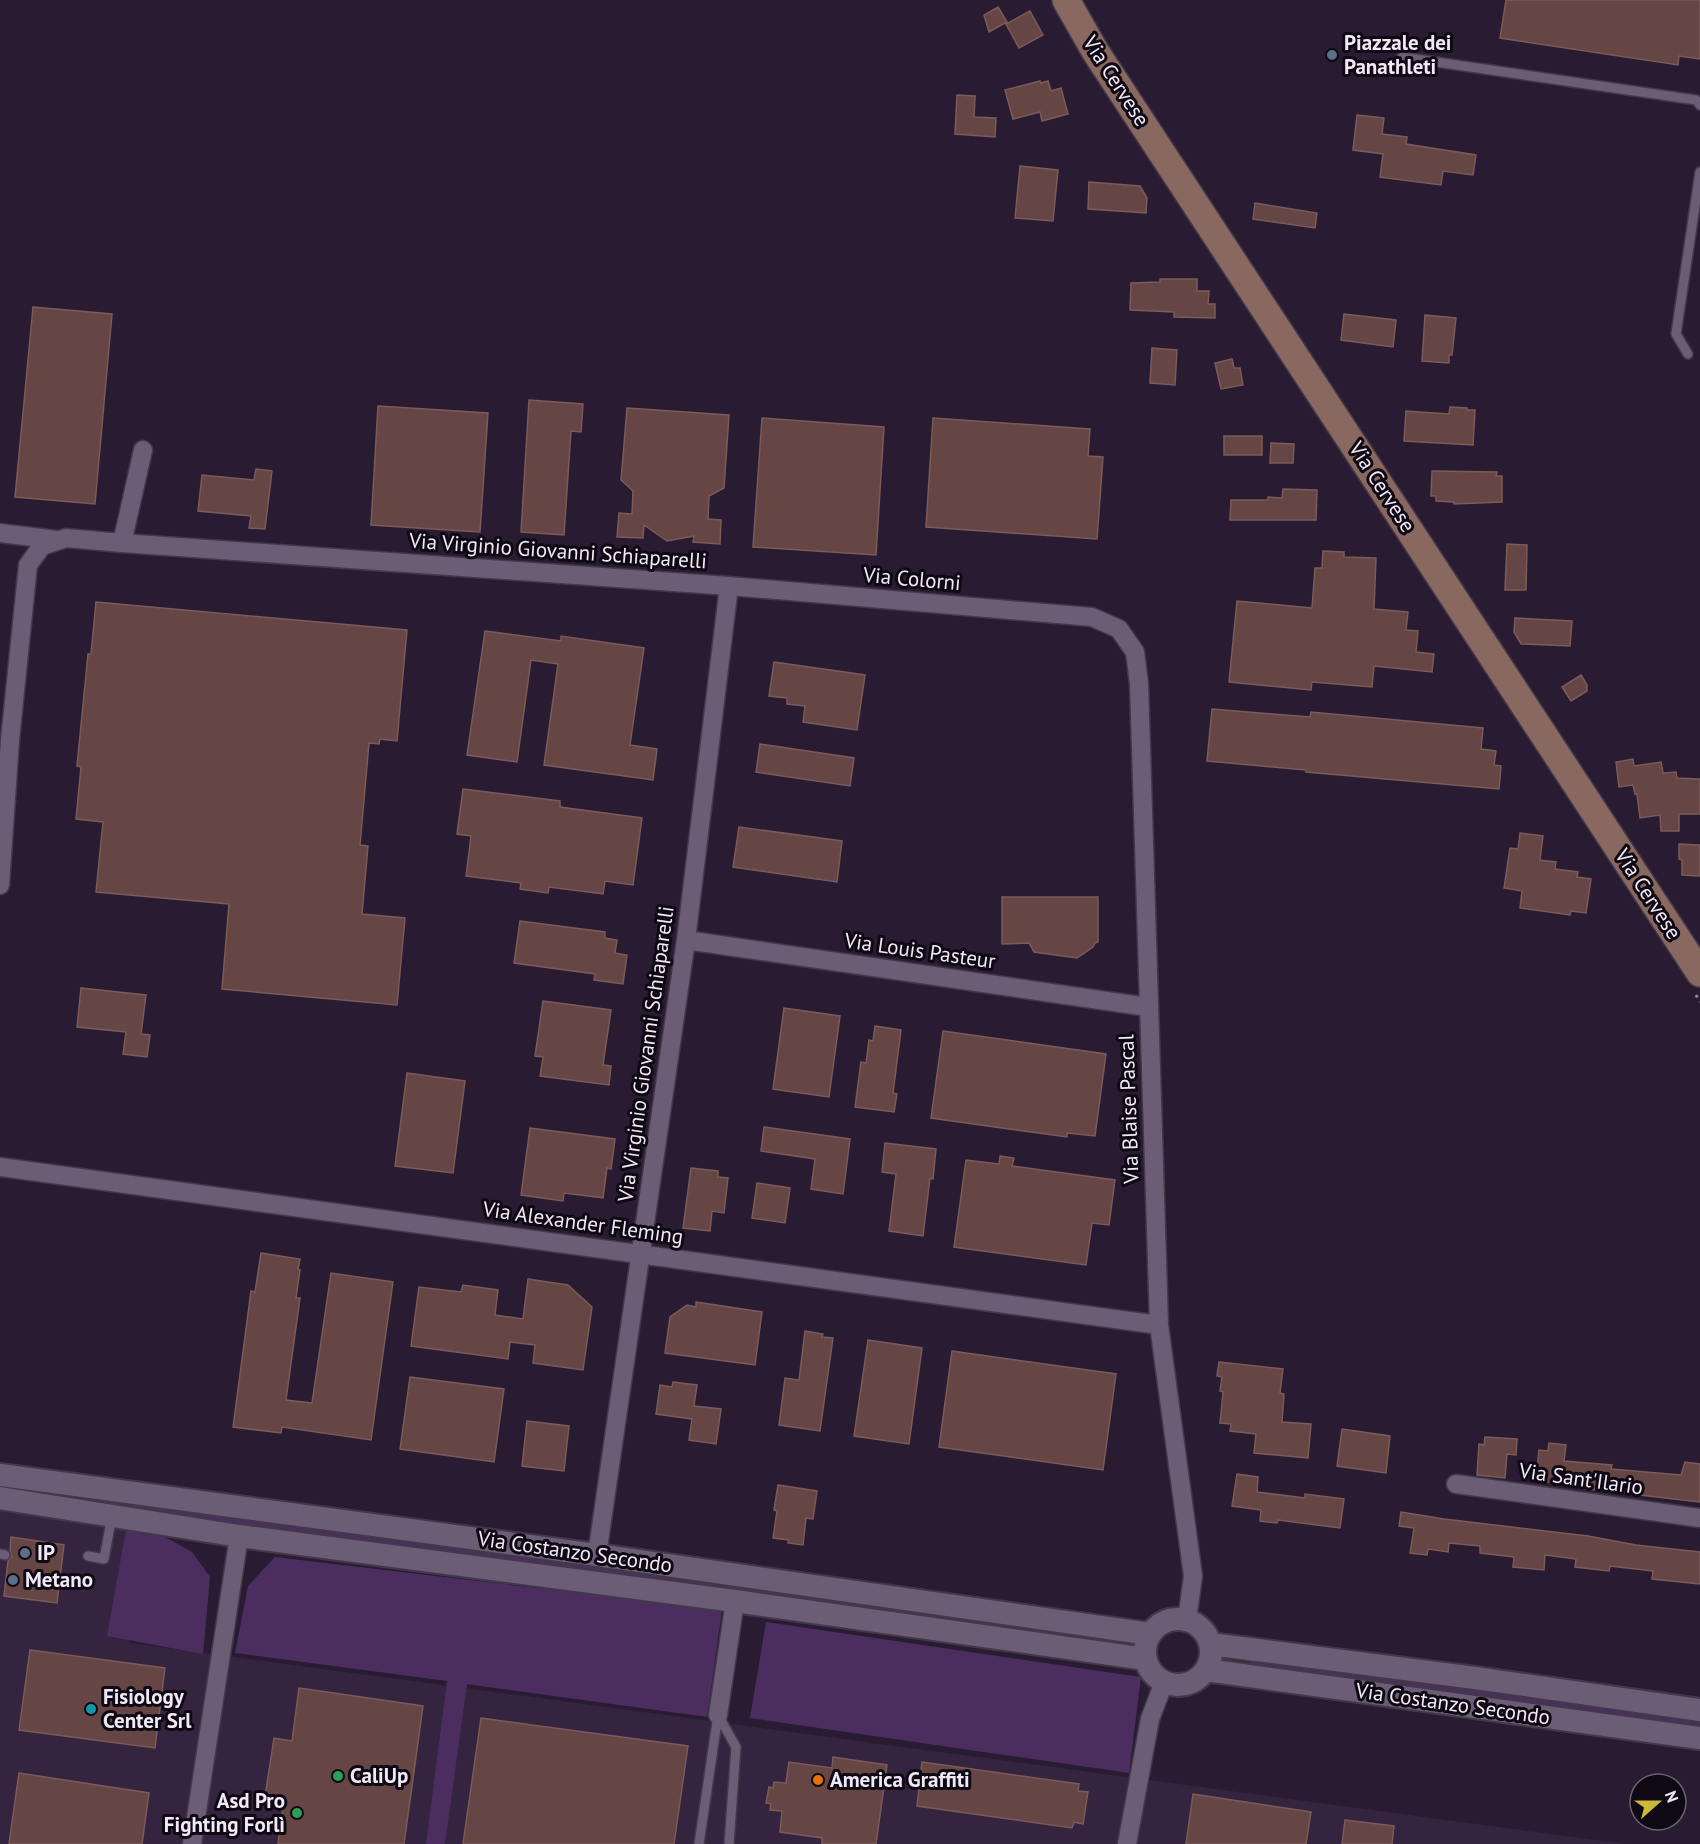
<svg xmlns="http://www.w3.org/2000/svg" width="1700" height="1844" viewBox="0 0 1700 1844" font-family="'PT Sans',sans-serif">
  <rect width="100%" height="100%" fill="#291c32"/>
  <path fill="#342440" d="M 0,1473 L 126,1492 L 130,1643 L 1625,1844 L 0,1844 Z"/>
  <path fill="#4b2e5f" d="M 0,1483 L 1116,1638 L 1114,1648 L 0,1493 Z
    M 126,1530 L 165,1537 L 192,1552 L 210,1577 L 203,1654 L 107,1636 Z
    M 275,1557 L 722,1610 L 707,1717 L 467,1684 L 445,1844 L 426,1844 L 447,1681 L 235,1653 L 248,1586 Z
    M 766,1622 L 1141,1677 L 1129,1773 L 750,1718 Z
    M 1252,1657 L 1700,1720 L 1700,1730 L 1250,1667 Z"/>
  <path fill="#654644" stroke="#7b5b59" stroke-width="1.5" d="M 1506,0 L 1700,0 L 1700,59 L 1679,56 L 1678,65 L 1500,38 Z
    M 998,7 L 1007,22 L 989,32 L 984,15 Z
    M 1030,11 L 1043,35 L 1019,48 L 1006,24 Z
    M 1040,81 L 1041,83 L 1048,81 L 1051,91 L 1061,88 L 1068,114 L 1042,121 L 1040,112 L 1013,119 L 1005,90 Z
    M 957,95 L 975,96 L 974,117 L 996,118 L 995,137 L 955,134 Z
    M 1357,115 L 1384,118 L 1382,134 L 1407,137 L 1406,144 L 1476,155 L 1473,175 L 1443,171 L 1441,185 L 1380,177 L 1383,154 L 1353,150 Z
    M 1020,166 L 1058,170 L 1053,221 L 1015,218 Z
    M 1089,182 L 1140,186 L 1147,198 L 1146,213 L 1088,209 Z
    M 1255,203 L 1317,213 L 1315,228 L 1253,219 Z
    M 1160,279 L 1197,279 L 1197,291 L 1209,291 L 1208,304 L 1215,304 L 1215,318 L 1174,317 L 1174,312 L 1130,310 L 1131,283 L 1160,282 Z
    M 33,307 L 112,314 L 95,504 L 15,497 Z
    M 1344,314 L 1396,320 L 1393,347 L 1341,340 Z
    M 1425,315 L 1456,318 L 1452,355 L 1449,355 L 1449,363 L 1422,361 Z
    M 1152,348 L 1177,350 L 1175,385 L 1150,383 Z
    M 1232,359 L 1234,368 L 1240,368 L 1243,385 L 1221,389 L 1215,363 Z
    M 529,400 L 583,404 L 581,432 L 571,431 L 564,535 L 521,532 Z
    M 378,406 L 488,413 L 480,532 L 371,525 Z
    M 1450,407 L 1467,408 L 1467,410 L 1475,410 L 1473,445 L 1404,441 L 1406,411 L 1449,414 Z
    M 627,408 L 729,415 L 724,488 L 709,496 L 708,519 L 721,520 L 720,544 L 693,542 L 694,536 L 667,541 L 644,525 L 643,538 L 617,537 L 619,513 L 632,514 L 633,491 L 621,480 Z
    M 762,418 L 884,427 L 876,555 L 753,547 Z
    M 933,418 L 1090,429 L 1088,456 L 1103,457 L 1097,539 L 926,527 Z
    M 1224,436 L 1262,436 L 1262,455 L 1224,455 Z
    M 1271,443 L 1294,444 L 1293,463 L 1270,463 Z
    M 256,469 L 272,471 L 265,529 L 249,528 L 251,516 L 198,511 L 202,475 L 254,480 Z
    M 1432,471 L 1497,472 L 1496,476 L 1502,476 L 1502,502 L 1454,504 L 1454,502 L 1436,501 L 1436,496 L 1431,496 Z
    M 1283,489 L 1317,490 L 1316,520 L 1230,520 L 1231,500 L 1268,500 L 1268,497 L 1282,498 Z
    M 1507,544 L 1527,545 L 1526,590 L 1505,590 Z
    M 1323,551 L 1344,552 L 1344,557 L 1376,558 L 1374,609 L 1408,612 L 1406,630 L 1418,631 L 1416,652 L 1434,654 L 1432,672 L 1374,666 L 1372,687 L 1312,682 L 1311,690 L 1229,682 L 1237,601 L 1312,608 L 1315,568 L 1322,568 Z
    M 96,602 L 407,630 L 397,741 L 380,739 L 379,744 L 369,743 L 360,845 L 368,846 L 362,914 L 405,918 L 397,1005 L 222,989 L 229,904 L 96,892 L 103,822 L 76,819 L 81,767 L 77,766 L 88,654 L 91,654 Z
    M 1515,618 L 1572,621 L 1570,646 L 1521,644 L 1514,632 Z
    M 485,631 L 561,641 L 561,636 L 644,648 L 630,745 L 657,749 L 653,780 L 544,765 L 558,664 L 531,660 L 517,762 L 467,755 Z
    M 774,662 L 865,675 L 857,730 L 803,722 L 805,706 L 787,704 L 787,698 L 769,696 Z
    M 1581,675 L 1587,685 L 1587,691 L 1571,701 L 1562,687 Z
    M 1212,709 L 1310,717 L 1311,712 L 1483,728 L 1481,749 L 1496,751 L 1494,765 L 1501,766 L 1499,789 L 1306,772 L 1306,770 L 1207,761 Z
    M 760,744 L 854,758 L 850,786 L 756,772 Z
    M 1633,759 L 1634,766 L 1661,762 L 1663,773 L 1676,772 L 1677,778 L 1700,779 L 1700,814 L 1679,814 L 1679,831 L 1661,831 L 1660,815 L 1640,818 L 1637,794 L 1635,794 L 1633,785 L 1619,787 L 1616,762 Z
    M 463,789 L 560,801 L 560,807 L 642,818 L 633,885 L 605,881 L 603,894 L 549,887 L 548,893 L 520,889 L 521,883 L 466,876 L 471,836 L 457,834 Z
    M 739,827 L 842,841 L 837,882 L 733,867 Z
    M 1520,833 L 1543,836 L 1540,860 L 1556,862 L 1555,869 L 1578,872 L 1577,877 L 1591,879 L 1586,913 L 1571,911 L 1570,915 L 1520,908 L 1522,891 L 1504,888 L 1510,848 L 1518,849 Z
    M 1679,844 L 1700,845 L 1700,876 L 1682,875 L 1682,860 L 1679,859 Z
    M 1002,897 L 1098,897 L 1098,942 L 1095,943 L 1093,947 L 1077,958 L 1034,952 L 1029,943 L 1002,944 Z
    M 520,921 L 605,932 L 605,938 L 617,940 L 615,953 L 627,955 L 623,984 L 594,980 L 595,974 L 514,963 Z
    M 81,988 L 146,995 L 141,1034 L 150,1035 L 147,1057 L 123,1054 L 126,1032 L 77,1027 Z
    M 543,1001 L 611,1010 L 603,1065 L 611,1066 L 609,1085 L 540,1076 L 543,1057 L 535,1056 Z
    M 784,1008 L 840,1016 L 829,1097 L 773,1089 Z
    M 875,1026 L 901,1030 L 893,1093 L 897,1094 L 894,1112 L 855,1107 L 861,1062 L 866,1063 L 869,1040 L 873,1041 Z
    M 943,1031 L 1106,1054 L 1095,1136 L 1067,1133 L 1067,1137 L 931,1118 Z
    M 407,1073 L 465,1081 L 453,1173 L 395,1166 Z
    M 764,1127 L 850,1139 L 843,1194 L 811,1189 L 815,1159 L 761,1151 Z
    M 530,1128 L 615,1139 L 611,1169 L 607,1168 L 603,1198 L 564,1193 L 563,1201 L 521,1195 Z
    M 885,1143 L 936,1149 L 933,1179 L 930,1178 L 923,1236 L 889,1231 L 896,1174 L 882,1172 Z
    M 1000,1156 L 1014,1158 L 1012,1166 L 1115,1180 L 1109,1225 L 1092,1223 L 1086,1265 L 954,1247 L 966,1160 L 999,1164 Z
    M 691,1168 L 718,1171 L 718,1177 L 728,1178 L 724,1213 L 712,1211 L 710,1231 L 683,1228 Z
    M 757,1183 L 790,1188 L 785,1223 L 752,1218 Z
    M 261,1253 L 300,1259 L 298,1269 L 300,1270 L 296,1298 L 300,1298 L 286,1400 L 312,1403 L 331,1273 L 393,1282 L 371,1440 L 282,1427 L 281,1433 L 233,1427 L 251,1291 L 255,1292 Z
    M 528,1279 L 568,1285 L 592,1307 L 583,1370 L 533,1363 L 535,1345 L 510,1342 L 508,1359 L 411,1346 L 419,1287 L 461,1292 L 463,1285 L 498,1290 L 495,1315 L 523,1319 Z
    M 696,1302 L 762,1312 L 755,1365 L 665,1353 L 670,1317 L 687,1305 L 696,1307 Z
    M 805,1331 L 823,1334 L 822,1337 L 833,1338 L 820,1431 L 779,1425 L 785,1378 L 799,1380 Z
    M 868,1340 L 922,1348 L 909,1444 L 854,1436 Z
    M 952,1351 L 1116,1374 L 1103,1470 L 939,1447 Z
    M 1219,1362 L 1283,1369 L 1280,1393 L 1284,1394 L 1282,1422 L 1311,1424 L 1308,1458 L 1254,1453 L 1256,1434 L 1230,1431 L 1231,1424 L 1220,1423 L 1223,1392 L 1220,1391 L 1222,1377 L 1217,1376 Z
    M 410,1377 L 504,1389 L 494,1462 L 400,1449 Z
    M 673,1382 L 697,1385 L 694,1406 L 721,1409 L 716,1444 L 689,1440 L 692,1419 L 656,1414 L 660,1385 L 672,1387 Z
    M 527,1421 L 569,1426 L 564,1471 L 522,1466 Z
    M 1342,1429 L 1390,1436 L 1386,1473 L 1337,1466 Z
    M 1485,1437 L 1517,1439 L 1516,1455 L 1507,1454 L 1505,1478 L 1477,1475 L 1479,1444 L 1484,1445 Z
    M 1549,1443 L 1566,1445 L 1564,1461 L 1612,1465 L 1611,1469 L 1681,1475 L 1685,1462 L 1700,1464 L 1700,1502 L 1580,1488 L 1580,1485 L 1536,1481 L 1539,1450 L 1548,1451 Z
    M 1237,1474 L 1258,1477 L 1257,1492 L 1305,1498 L 1305,1494 L 1344,1499 L 1340,1528 L 1278,1520 L 1277,1523 L 1260,1521 L 1261,1510 L 1232,1506 Z
    M 778,1485 L 817,1491 L 813,1519 L 806,1518 L 803,1545 L 788,1543 L 789,1540 L 773,1538 L 777,1511 L 774,1510 Z
    M 1401,1512 L 1444,1519 L 1588,1536 L 1636,1545 L 1700,1552 L 1700,1584 L 1652,1579 L 1653,1571 L 1610,1566 L 1609,1571 L 1575,1567 L 1576,1559 L 1545,1555 L 1544,1570 L 1513,1567 L 1514,1557 L 1480,1553 L 1480,1546 L 1449,1543 L 1448,1552 L 1428,1549 L 1427,1555 L 1410,1553 L 1414,1528 L 1399,1526 Z
    M 11,1537 L 64,1545 L 57,1603 L 4,1596 L 8,1561 L 12,1556 L 10,1550 Z
    M 30,1650 L 165,1668 L 155,1748 L 19,1730 Z
    M 299,1688 L 423,1706 L 404,1844 L 278,1844 L 283,1806 L 264,1803 L 274,1738 L 292,1741 Z
    M 481,1718 L 688,1746 L 674,1844 L 463,1844 Z
    M 833,1757 L 887,1765 L 876,1844 L 822,1844 L 822,1838 L 780,1832 L 782,1811 L 770,1810 L 771,1804 L 766,1803 L 769,1787 L 773,1788 L 774,1782 L 786,1783 L 789,1762 L 832,1768 Z
    M 922,1762 L 1079,1784 L 1078,1791 L 1088,1792 L 1083,1824 L 1074,1822 L 1072,1828 L 917,1806 Z
    M 19,1773 L 149,1793 L 142,1844 L 9,1844 Z
    M 1193,1794 L 1311,1812 L 1306,1844 L 1186,1844 Z
    M 1345,1820 L 1394,1826 L 1392,1844 L 1342,1844 Z"/>
  <g fill="none" stroke-linecap="round" stroke-linejoin="round">
    <defs>
      <path id="service" d="M 1402,57 L 1696,100 L 1700,105
        M 1688,354 L 1676,334 L 1700,172
        M 0,1554 L 5,1555
        M 88,1556 L 104,1559 L 112,1516
        M 718,1715 L 736,1747 L 729,1844
        M 699,1844 L 718,1715"/>
      <path id="minor" d="M 0,533 L 56,540
        M 122,543 L 143,450
        M 729,586 L 1092,617 L 1119,629 L 1135,652 L 1139,684 L 1159,1325 L 1193,1576 L 1187,1620
        M 0,885 L 10,740 L 28,565 L 42,546 L 66,538 L 122,543 L 729,586 L 686,940 L 597,1555
        M 686,940 L 1148,1007
        M 0,1167 L 1159,1325
        M 1456,1484 L 1700,1518
        M 718,1715 L 735,1601
        M 192,1844 L 239,1536
        M 1127,1844 L 1150,1719 L 1164,1682"/>
      <path id="tertiary" d="M 0,1475 L 597,1555 L 1150,1634
        M 0,1498 L 239,1536 L 735,1601 L 1146,1659
        M1145 1652a33 33 0 1 1 66 0a33 33 0 1 1-66 0Z
        M 1210,1644 L 1475,1678 L 1700,1710
        M 1206,1670 L 1700,1738"/>
      <path id="secondary" d="M 1066,0 L 1095,51 L 1700,973"/>
    </defs>
    <use href="#service" stroke="#43384a" stroke-width="12"/>
    <use href="#minor" stroke="#43384a" stroke-width="21"/>
    <use href="#tertiary" stroke="#43384a" stroke-width="26"/>
    <use href="#secondary" stroke="#43384a" stroke-width="30"/>
    <path stroke="#8e8496" stroke-width="3" stroke-dasharray="3 4.5" stroke-linecap="butt" d="M 1696,995 L 1700,1002"/>
    <use href="#service" stroke="#6b5d76" stroke-width="9"/>
    <use href="#minor" stroke="#6b5d76" stroke-width="18"/>
    <use href="#tertiary" stroke="#6b5d76" stroke-width="22"/>
    <use href="#secondary" stroke="#89685f" stroke-width="27"/>
  </g>
  <g fill="#5c6f8a" stroke="#0f0913" stroke-width="2">
    <circle cx="1332" cy="55" r="6"/>
    <circle cx="25" cy="1553" r="6"/>
    <circle cx="13" cy="1580" r="6"/>
  </g>
  <circle fill="#0f9aa8" stroke="#0f0913" stroke-width="2" cx="91" cy="1709" r="6"/>
  <g fill="#2e9e5b" stroke="#0f0913" stroke-width="2">
    <circle cx="338" cy="1776" r="6"/>
    <circle cx="297" cy="1813" r="6"/>
  </g>
  <circle fill="#e8710a" stroke="#0f0913" stroke-width="2" cx="818" cy="1780" r="6"/>
  <g text-anchor="middle" stroke-width="6" stroke-linejoin="round" paint-order="stroke">
    <g font-size="21" font-weight="bold" fill="#f1e9f7" stroke="#0f0913" text-anchor="start">
      <text x="1344" y="50">Piazzale dei<tspan x="1344" dy="24">Panathleti</tspan></text>
      <text x="37" y="1560">IP</text>
      <text x="25" y="1587">Metano</text>
      <text x="103" y="1704">Fisiology<tspan x="103" dy="24">Center Srl</tspan></text>
      <text x="350" y="1783">CaliUp</text>
      <text x="830" y="1787">America Graffiti</text>
      <text x="285" y="1808" text-anchor="end">Asd Pro<tspan x="285" dy="24">Fighting Forlì</tspan></text>
    </g>
    <g font-size="21" fill="#f1e9f7" stroke="#0f0913">
      <text transform="translate(1116 81) rotate(57)" y="7">Via Cervese</text>
      <text transform="translate(1382 487) rotate(57)" y="7">Via Cervese</text>
      <text transform="translate(558 551) rotate(4)" y="7">Via Virginio Giovanni Schiaparelli</text>
      <text transform="translate(912 579) rotate(5)" y="7">Via Colorni</text>
      <text transform="translate(1648 894) rotate(57)" y="7">Via Cervese</text>
      <text transform="translate(920 951) rotate(8)" y="7">Via Louis Pasteur</text>
      <text transform="translate(646 1054) rotate(-82)" y="7">Via Virginio Giovanni Schiaparelli</text>
      <text transform="translate(1129 1109) rotate(-92)" y="7">Via Blaise Pascal</text>
      <text transform="translate(583 1223) rotate(8)" y="7">Via Alexander Fleming</text>
      <text transform="translate(1581 1479) rotate(8)" y="7">Via Sant'Ilario</text>
      <text transform="translate(575 1552) rotate(8)" y="7">Via Costanzo Secondo</text>
      <text transform="translate(1453 1704) rotate(8)" y="7">Via Costanzo Secondo</text>
    </g>
  </g>
  <g transform="translate(1658 1802) rotate(69)"><circle r="28" fill="#0f0913" stroke="#69636e" stroke-width="1.5"/>
  <path d="M0-4.5L10 22L0 15L-10 22Z" fill="#cbba39"/>
  <text y="-9" font-size="16" font-weight="bold" text-anchor="middle" fill="#f1e9f7">N</text>
  </g>
</svg>
